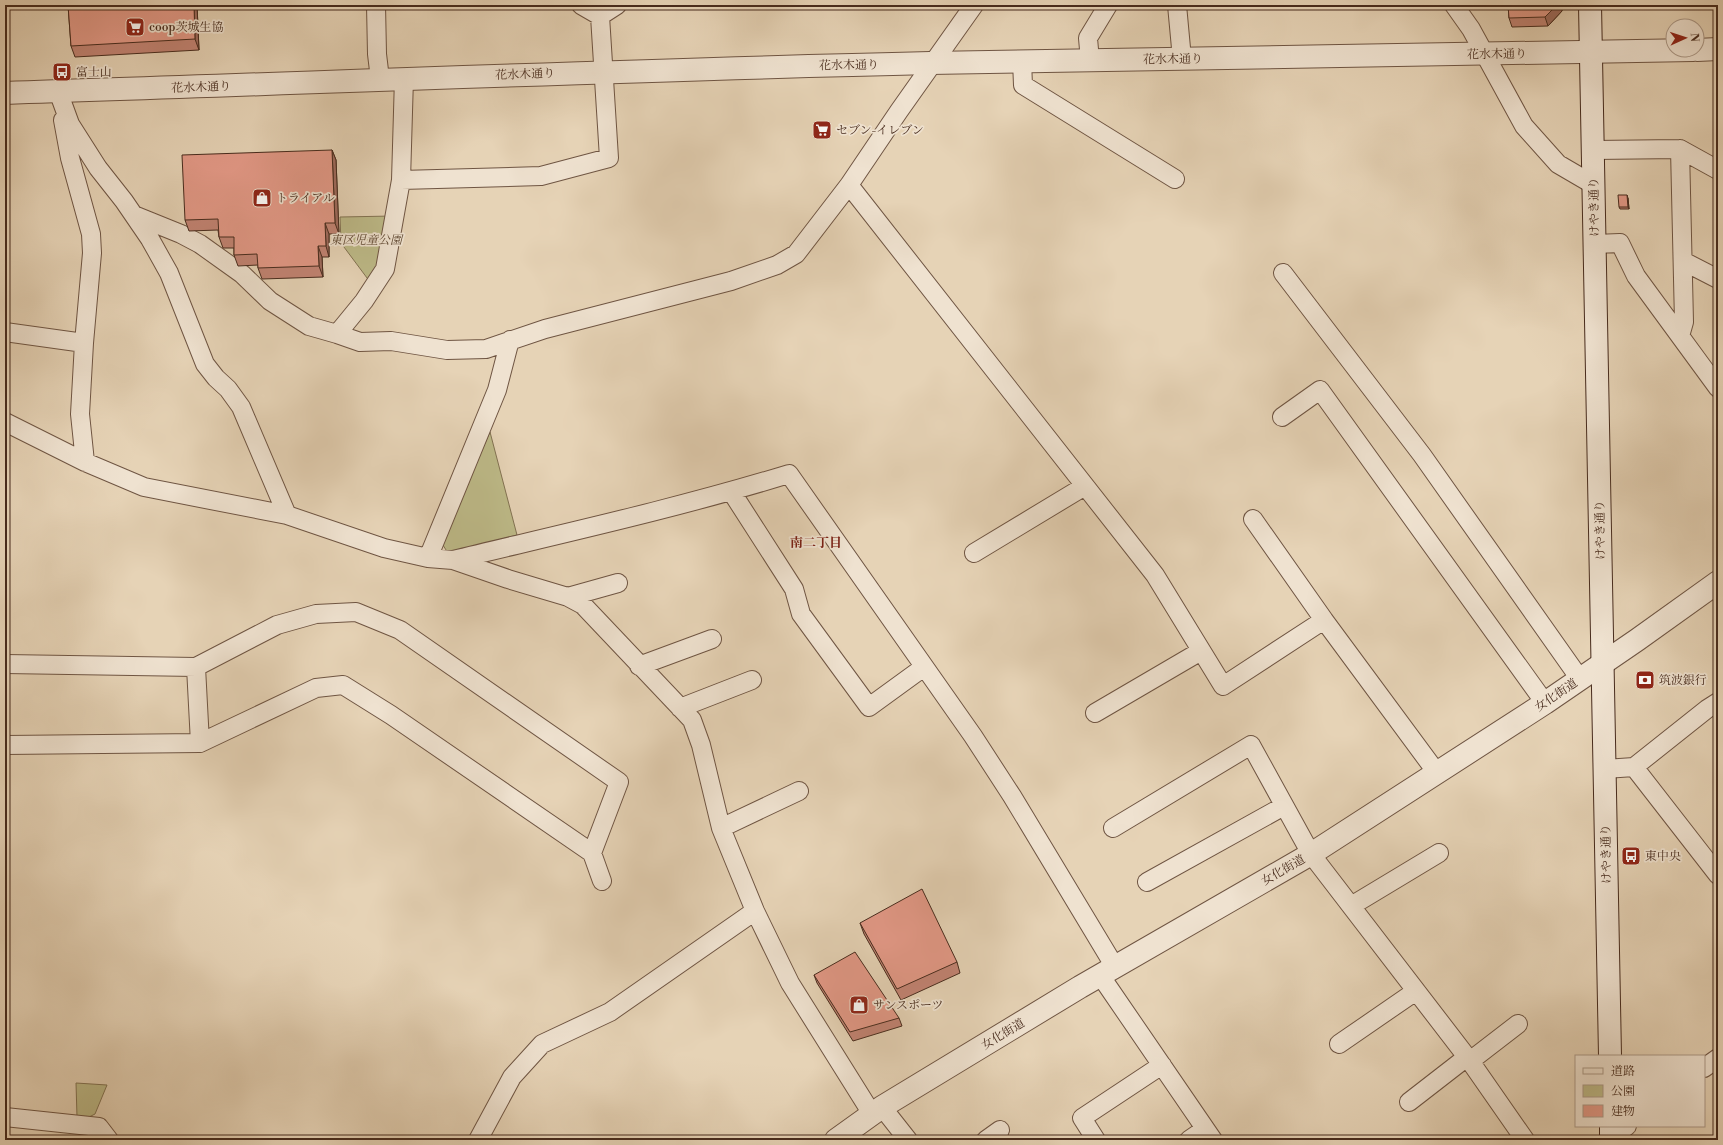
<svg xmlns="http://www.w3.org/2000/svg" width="1723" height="1145" viewBox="0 0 1723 1145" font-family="'Libre Bodoni','Noto Serif JP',serif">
  <rect width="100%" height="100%" fill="#e6d3b6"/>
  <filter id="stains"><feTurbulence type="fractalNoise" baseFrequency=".005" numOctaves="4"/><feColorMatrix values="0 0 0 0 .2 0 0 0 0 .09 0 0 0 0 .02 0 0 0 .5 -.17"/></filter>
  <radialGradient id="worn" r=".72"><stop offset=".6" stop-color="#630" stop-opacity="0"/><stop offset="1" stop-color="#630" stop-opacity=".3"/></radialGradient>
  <path fill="#bdba88" stroke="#827252" d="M 393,216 L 373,286 L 341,243 L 340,217 Z
    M 490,432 L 517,535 L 448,553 L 441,542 Z
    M 76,1083 L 107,1085 L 95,1114 L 87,1118 L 77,1117 Z"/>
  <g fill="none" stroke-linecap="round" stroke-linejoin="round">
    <defs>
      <path id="minor" d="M 376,5 L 377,54 L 380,79
        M 581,5 L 600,16
        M 1177,5 L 1182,59
        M 1454,5 L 1471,29 L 1524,126 L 1558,164 L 1594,185
        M 600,16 L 617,5
        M 1022,61 L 1023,85 L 1175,179
        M 1090,61 L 1088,38 L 1108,5
        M 404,78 L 401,180 L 385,269 L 364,301 L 337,334 L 360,342 L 391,341 L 447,350 L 486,349 L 545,329 L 731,281 L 777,265 L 796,254 L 849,185 L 899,111 L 974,5
        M 58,91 L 70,124 L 98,168 L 124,201 L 150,239 L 169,273 L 205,364 L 216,378 L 228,389 L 241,407 L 287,515
        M 63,120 L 70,158 L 91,234 L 92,253 L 84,343
        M 1593,150 L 1680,149 L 1718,170
        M 401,180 L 541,176 L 609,158 L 600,16
        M 849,185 L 1155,575 L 1223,686 L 1324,620
        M 134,215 L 181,234 L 200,244 L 242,274 L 270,301 L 309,326 L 337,334
        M 1595,244 L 1620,243 L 1636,276 L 1718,388
        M 1683,261 L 1718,279
        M 1283,273 L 1422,455 L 1580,679
        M 5,332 L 84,343 L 80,414 L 85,462
        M 1680,336 L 1684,322 L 1680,149
        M 1282,417 L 1320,390 L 1545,703
        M 5,422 L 85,462 L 144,487 L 287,515 L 384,548 L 428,558 L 453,560 L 508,579 L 568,597 L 583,605 L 692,720 L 701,745 L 721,828 L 755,911 L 790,983 L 872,1114
        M 731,491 L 794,589 L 801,614 L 869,707 L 924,667
        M 1253,519 L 1324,620 L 1437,773
        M 974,553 L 1085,486
        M 428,558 L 497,390 L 510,340
        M 453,560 C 565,533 678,508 789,474 L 973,736 L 1012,796 L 1115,967
        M 568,597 L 618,583
        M 5,664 L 196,667 L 277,625 L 316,614 L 356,612 L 400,630 L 619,782 L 592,853 L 391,715 L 343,685 L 316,688 L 200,743 L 5,745
        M 639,666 L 712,639
        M 196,667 L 200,743
        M 680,708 L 752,680
        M 1095,713 L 1201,651
        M 1634,767 L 1718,875
        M 1605,769 L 1634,767 L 1707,709 L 1718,702
        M 721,828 L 799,791
        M 1113,828 L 1251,745 L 1311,854 L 1470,1061 L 1525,1140
        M 592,853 L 602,881
        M 1147,882 L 1284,806
        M 1351,906 L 1439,853
        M 1100,975 L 1213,1140
        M 1339,1044 L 1416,991
        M 1470,1061 L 1518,1024
        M 1704,1068 L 1718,1058
        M 1409,1102 L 1467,1057
        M 882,1107 L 908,1140
        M 5,1117 L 99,1127 L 109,1140
        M 478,1140 L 512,1077 L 542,1044 L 610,1012 L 755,911
        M 986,1140 L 1000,1130
        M 1096,1140 L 1082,1118 L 1162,1065
        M 1189,1140 L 1205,1129
        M 1608,1140 L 1627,1126"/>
      <path id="tertiary" d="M 1697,50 L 1718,49
        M 5,93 C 313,83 621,70 930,63 C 1184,57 1439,56 1693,50
        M 836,1140 L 882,1107 L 1080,987 L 1311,854 L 1545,703 L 1637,640 L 1718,582"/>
      <path id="secondary" d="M 1590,5 L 1610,1056
        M 1611,1126 L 1611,1140"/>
    </defs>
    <use href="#minor" stroke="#6f5543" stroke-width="20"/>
    <use href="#tertiary" stroke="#6f5543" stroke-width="24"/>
    <use href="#secondary" stroke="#472b1d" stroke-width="24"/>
    <use href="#minor" stroke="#efe2d0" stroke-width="18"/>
    <use href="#tertiary" stroke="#efe2d0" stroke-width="22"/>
    <use href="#secondary" stroke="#efe2d0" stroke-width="22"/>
  </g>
  <path fill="#c38474" stroke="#472b1d" d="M 68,5 L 197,5 L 199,50 L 75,57 L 71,46 Z
    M 1508,5 L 1562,5 L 1562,11 L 1548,26 L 1512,27 L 1509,18 Z
    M 332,150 L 336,160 L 339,234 L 329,234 L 329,257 L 322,257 L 323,277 L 262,279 L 258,268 L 258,265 L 238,266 L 234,255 L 234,248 L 223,248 L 219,237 L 218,230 L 189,231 L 185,220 Z
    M 1628,198 L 1629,209 L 1620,209 L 1619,207 Z
    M 860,923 L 957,962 L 960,973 L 901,1000 L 864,934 Z
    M 814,975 L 899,1018 L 902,1026 L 853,1041 L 817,983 Z"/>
  <path fill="#9f6b5e" stroke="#472b1d" d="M 194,5 L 197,5 L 199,50 L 195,39 Z
    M 1557,5 L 1562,5 L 1562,11 L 1548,26 L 1545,17 Z
    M 332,150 L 336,160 L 339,234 L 335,223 Z
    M 1627,195 L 1628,198 L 1629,209 L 1628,207 Z
    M 325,223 L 329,234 L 329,257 L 326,246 Z
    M 318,246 L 322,257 L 323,277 L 319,266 Z"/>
  <path fill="#e39987" stroke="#472b1d" d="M 68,5 L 194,5 L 195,39 L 71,46 Z
    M 1508,5 L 1557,5 L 1545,17 L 1509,18 Z
    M 332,150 L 335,223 L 325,223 L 326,246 L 318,246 L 319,266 L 258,268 L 257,254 L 234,255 L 234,237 L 219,237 L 218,219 L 185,220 L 182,155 Z
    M 1618,195 L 1627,195 L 1628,207 L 1619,207 Z
    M 922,889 L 957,962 L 897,989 L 860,923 Z
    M 855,952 L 899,1018 L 850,1032 L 814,975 Z"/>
  <defs>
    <symbol id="supermarket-square" viewBox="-11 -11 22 22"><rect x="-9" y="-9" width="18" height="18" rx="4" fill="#8f2418" stroke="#efe2d0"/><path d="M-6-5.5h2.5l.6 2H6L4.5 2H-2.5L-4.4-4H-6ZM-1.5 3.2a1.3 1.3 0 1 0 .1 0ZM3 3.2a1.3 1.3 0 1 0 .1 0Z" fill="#fff"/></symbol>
    <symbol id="bus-square" viewBox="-11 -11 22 22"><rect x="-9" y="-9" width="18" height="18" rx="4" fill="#8f2418" stroke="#efe2d0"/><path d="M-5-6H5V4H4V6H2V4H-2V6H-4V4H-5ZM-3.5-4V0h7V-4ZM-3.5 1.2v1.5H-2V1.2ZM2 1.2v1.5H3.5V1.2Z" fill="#fff"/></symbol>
    <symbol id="shop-square" viewBox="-11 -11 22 22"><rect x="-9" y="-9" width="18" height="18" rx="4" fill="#8f2418" stroke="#efe2d0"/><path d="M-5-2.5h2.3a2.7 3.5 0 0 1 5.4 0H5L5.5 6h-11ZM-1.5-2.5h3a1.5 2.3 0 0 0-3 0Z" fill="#fff"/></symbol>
    <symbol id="bank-square" viewBox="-11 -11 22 22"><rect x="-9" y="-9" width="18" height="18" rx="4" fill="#8f2418" stroke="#efe2d0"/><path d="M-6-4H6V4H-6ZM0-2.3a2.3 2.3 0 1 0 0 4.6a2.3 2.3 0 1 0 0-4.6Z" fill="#fff"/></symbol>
  </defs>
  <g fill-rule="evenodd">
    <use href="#supermarket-square" x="124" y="16" width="22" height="22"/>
    <use href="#bus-square" x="51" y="61" width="22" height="22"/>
    <use href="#supermarket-square" x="811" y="119" width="22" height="22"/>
    <use href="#shop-square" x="251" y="187" width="22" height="22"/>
    <use href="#bank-square" x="1634" y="669" width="22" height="22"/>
    <use href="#bus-square" x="1620" y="845" width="22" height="22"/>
    <use href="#shop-square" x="848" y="994" width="22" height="22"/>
  </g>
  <g text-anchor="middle" stroke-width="3.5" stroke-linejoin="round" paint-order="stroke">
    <g font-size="12" fill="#472b1d" stroke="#efe2d0" text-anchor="start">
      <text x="149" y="31">coop茨城生協</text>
      <text x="76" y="76">富士山</text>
      <text x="836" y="134">セブン-イレブン</text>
      <text x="276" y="202">トライアル</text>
      <text x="1659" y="684">筑波銀行</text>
      <text x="1645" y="860">東中央</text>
      <text x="873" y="1009">サンスポーツ</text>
    </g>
    <g font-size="12" fill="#472b1d" stroke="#efe2d0">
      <text transform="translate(1497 54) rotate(-1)" y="4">花水木通り</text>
      <text transform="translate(1173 59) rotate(-1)" y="4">花水木通り</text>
      <text transform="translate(849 65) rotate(-1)" y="4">花水木通り</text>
      <text transform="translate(525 74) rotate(-2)" y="4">花水木通り</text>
      <text transform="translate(201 87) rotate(-2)" y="4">花水木通り</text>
      <text transform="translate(1594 207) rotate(-91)" y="4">けやき通り</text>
      <text transform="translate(1600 530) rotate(-91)" y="4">けやき通り</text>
      <text transform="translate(1556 695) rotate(-34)" y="4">女化街道</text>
      <text transform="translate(1606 854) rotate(-91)" y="4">けやき通り</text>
      <text transform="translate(1283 870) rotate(-30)" y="4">女化街道</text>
      <text transform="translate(1003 1034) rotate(-31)" y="4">女化街道</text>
    </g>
    <g font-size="12" font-style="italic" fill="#5f4832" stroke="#efe2d0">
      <text x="366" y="244">東区児童公園</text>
    </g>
    <g font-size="13" font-weight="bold" fill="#7a1f14" stroke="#efe2d0">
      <text x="816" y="547">南二丁目</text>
    </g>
  </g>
  <rect width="1723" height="1145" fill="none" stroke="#e6d3b6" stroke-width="20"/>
  <rect x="6" y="6" width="1711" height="1133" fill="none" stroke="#472b1d" stroke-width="2"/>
  <rect x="10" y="10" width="1703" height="1125" fill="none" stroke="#472b1d"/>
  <rect x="1575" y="1055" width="130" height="72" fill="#efe2d0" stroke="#ac9988"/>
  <rect x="1583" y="1068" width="20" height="6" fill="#efe2d0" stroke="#ac9988"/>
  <text x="1611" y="1075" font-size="12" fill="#472b1d">道路</text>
  <rect x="1583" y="1085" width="20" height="12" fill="#bdba88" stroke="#ac9988"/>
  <text x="1611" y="1095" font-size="12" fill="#472b1d">公園</text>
  <rect x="1583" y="1105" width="20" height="12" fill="#e39987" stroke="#ac9988"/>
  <text x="1611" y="1115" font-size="12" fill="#472b1d">建物</text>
  <g transform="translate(1685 38) rotate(87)"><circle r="19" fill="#efe2d0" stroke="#ac9988"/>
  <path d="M0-3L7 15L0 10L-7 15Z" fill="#8f2418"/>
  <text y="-6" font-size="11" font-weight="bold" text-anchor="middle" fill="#472b1d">N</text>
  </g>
  <rect width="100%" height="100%" filter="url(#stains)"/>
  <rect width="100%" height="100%" fill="url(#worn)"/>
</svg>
